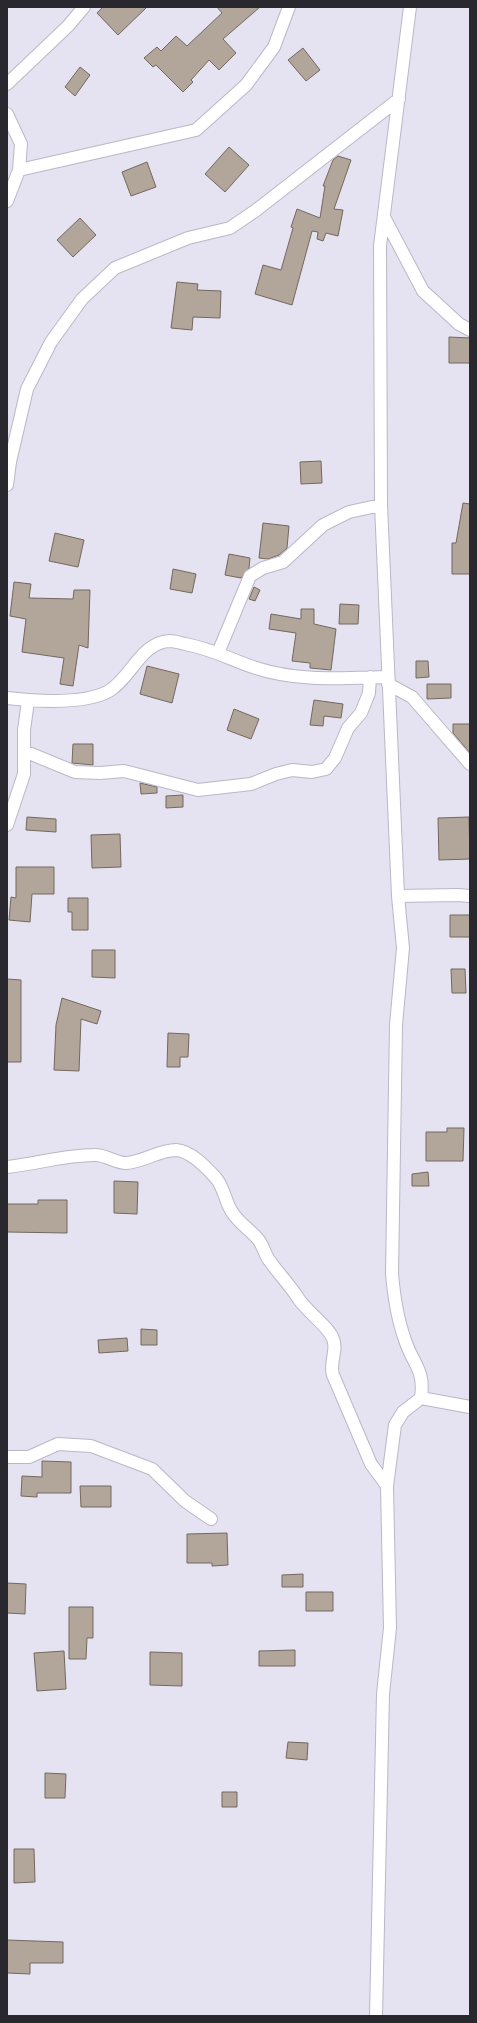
<svg xmlns="http://www.w3.org/2000/svg" width="477" height="2023" viewBox="0 0 477 2023" font-family="'PT Serif',serif">
  <rect width="100%" height="100%" fill="#e5e2f2"/>
  <path fill="#b2a69b" stroke="#73685e" d="M 103,7 L 147,7 L 118,35 L 97,13 Z
    M 217,7 L 260,7 L 223,39 L 236,53 L 219,70 L 209,60 L 191,80 L 193,82 L 183,92 L 156,65 L 153,67 L 144,58 L 157,47 L 161,51 L 176,36 L 187,46 L 222,13 Z
    M 303,48 L 320,70 L 306,81 L 288,60 Z
    M 80,67 L 90,75 L 75,96 L 65,87 Z
    M 229,147 L 249,165 L 225,192 L 205,174 Z
    M 338,156 L 351,160 L 334,209 L 343,210 L 338,236 L 326,233 L 323,241 L 317,239 L 318,232 L 312,231 L 292,305 L 255,294 L 263,265 L 281,270 L 293,228 L 291,227 L 297,209 L 320,218 L 325,186 L 323,186 L 333,160 Z
    M 147,162 L 156,187 L 131,196 L 122,172 Z
    M 80,218 L 96,235 L 73,257 L 57,240 Z
    M 177,282 L 198,284 L 197,290 L 221,291 L 220,318 L 193,317 L 192,330 L 171,328 Z
    M 449,337 L 470,338 L 470,363 L 449,363 Z
    M 321,461 L 322,483 L 301,484 L 300,462 Z
    M 463,503 L 470,504 L 470,574 L 452,574 L 452,543 L 456,543 Z
    M 263,523 L 289,526 L 287,548 L 279,555 L 268,559 L 259,558 Z
    M 55,533 L 84,540 L 78,567 L 49,561 Z
    M 229,554 L 250,558 L 249,568 L 241,578 L 225,575 Z
    M 173,569 L 196,574 L 192,593 L 170,589 Z
    M 14,582 L 31,584 L 29,598 L 73,599 L 74,590 L 90,590 L 88,648 L 79,645 L 73,686 L 60,684 L 64,658 L 22,652 L 26,619 L 10,616 Z
    M 254,587 L 260,590 L 255,601 L 249,599 Z
    M 340,604 L 359,605 L 358,624 L 339,624 Z
    M 301,609 L 314,609 L 314,624 L 336,629 L 331,670 L 310,668 L 310,663 L 292,661 L 296,633 L 269,629 L 271,614 L 301,619 Z
    M 416,661 L 428,661 L 429,677 L 416,678 Z
    M 147,666 L 179,674 L 172,703 L 140,694 Z
    M 427,684 L 451,684 L 451,698 L 427,699 Z
    M 314,700 L 343,704 L 341,718 L 324,716 L 323,726 L 310,725 Z
    M 234,709 L 259,719 L 251,739 L 227,730 Z
    M 453,724 L 470,724 L 470,753 L 453,733 Z
    M 73,744 L 93,744 L 93,765 L 72,763 Z
    M 140,783 L 157,787 L 157,793 L 141,794 Z
    M 183,795 L 183,807 L 166,808 L 166,796 Z
    M 27,817 L 56,819 L 56,832 L 26,830 Z
    M 469,817 L 470,859 L 439,860 L 438,818 Z
    M 120,834 L 121,867 L 92,868 L 91,835 Z
    M 16,867 L 54,867 L 54,894 L 32,894 L 30,922 L 9,920 L 11,897 L 16,898 Z
    M 68,898 L 88,898 L 88,930 L 72,930 L 72,912 L 68,912 Z
    M 450,915 L 470,915 L 470,937 L 450,937 Z
    M 92,950 L 115,950 L 115,978 L 92,977 Z
    M 451,969 L 465,969 L 466,993 L 452,993 Z
    M 7,979 L 21,980 L 21,1062 L 7,1062 Z
    M 62,998 L 101,1011 L 97,1024 L 81,1019 L 79,1071 L 54,1070 L 56,1025 Z
    M 168,1033 L 189,1034 L 188,1057 L 180,1057 L 180,1067 L 167,1067 Z
    M 447,1128 L 464,1128 L 463,1161 L 426,1161 L 426,1132 L 447,1132 Z
    M 428,1172 L 429,1186 L 412,1186 L 412,1174 Z
    M 114,1181 L 138,1182 L 137,1214 L 114,1213 Z
    M 38,1200 L 67,1200 L 67,1233 L 7,1232 L 7,1204 L 38,1204 Z
    M 141,1329 L 157,1330 L 157,1345 L 141,1345 Z
    M 127,1338 L 128,1351 L 99,1353 L 98,1340 Z
    M 42,1461 L 71,1462 L 71,1493 L 37,1493 L 37,1497 L 21,1496 L 22,1476 L 42,1477 Z
    M 80,1486 L 111,1486 L 111,1507 L 81,1507 Z
    M 227,1533 L 228,1565 L 212,1566 L 212,1563 L 187,1563 L 187,1534 Z
    M 303,1574 L 303,1587 L 282,1587 L 282,1575 Z
    M 7,1583 L 26,1584 L 25,1614 L 7,1613 Z
    M 306,1592 L 333,1592 L 333,1611 L 306,1611 Z
    M 69,1607 L 93,1607 L 93,1638 L 87,1638 L 86,1659 L 69,1659 Z
    M 295,1650 L 295,1666 L 259,1666 L 259,1651 Z
    M 64,1651 L 66,1689 L 37,1691 L 34,1653 Z
    M 150,1652 L 182,1653 L 182,1686 L 150,1685 Z
    M 288,1742 L 308,1743 L 307,1760 L 286,1758 Z
    M 45,1773 L 66,1774 L 65,1798 L 45,1798 Z
    M 222,1792 L 237,1792 L 237,1807 L 222,1807 Z
    M 14,1849 L 34,1849 L 35,1882 L 14,1883 Z
    M 7,1940 L 63,1942 L 63,1963 L 30,1963 L 30,1974 L 7,1973 Z"/>
  <g fill="none" stroke-linecap="round" stroke-linejoin="round">
    <defs>
      <path id="street" d="M 410,7 L 380,246 L 381,505 L 398,896 L 403,948 L 396,1025 L 392,1274 C 394,1297 397,1318 405,1340 C 413,1365 425,1369 421,1398
        M 7,84 L 68,26 L 84,7
        M 7,114 L 21,144 L 19,170 L 7,201
        M 19,170 L 196,130 L 246,85 L 274,47 L 289,7
        M 384,217 L 423,291 L 459,324 L 470,330
        M 7,485 L 10,462 L 27,389 L 51,342 L 82,299 L 115,268 L 188,238 L 230,228 L 255,211 L 399,99
        M 218,653 L 250,576 L 263,568 L 283,562 L 323,525 L 349,512 L 381,505
        M 388,684 L 412,697 L 470,764
        M 7,698 C 34,701 84,705 109,691 C 131,678 141,642 170,641 C 175,641 180,643 185,644 C 213,649 231,660 256,668 C 298,682 345,678 388,677
        M 24,751 L 75,772 L 100,773 L 124,771 L 198,790 L 251,784 L 276,774 L 292,770 L 312,772 L 326,769 L 335,758 L 348,728 L 361,713 L 369,693 L 370,677
        M 7,825 L 24,774 L 24,730 L 28,701
        M 398,896 L 458,895 L 470,896
        M 7,1167 C 36,1164 65,1155 94,1155 C 105,1154 115,1163 126,1163 C 143,1162 159,1150 176,1150 C 191,1151 206,1167 215,1177 C 224,1186 225,1202 232,1212 C 239,1223 249,1229 257,1238 C 263,1244 264,1253 269,1260 C 278,1273 289,1284 298,1298 C 306,1311 330,1328 333,1339 C 338,1350 329,1362 333,1375 L 371,1464 L 387,1486
        M 7,1457 L 29,1457 L 58,1444 L 91,1446 L 152,1469 L 185,1501 L 211,1519
        M 376,2016 L 383,1694 L 390,1628 L 387,1486 L 395,1425 L 403,1412 L 421,1398 L 470,1407"/>
    </defs>
    <use href="#street" stroke="#bab7c6" stroke-width="14"/>
    <use href="#street" stroke="#fff" stroke-width="12"/>
  </g>
  <rect width="477" height="2023" fill="none" stroke="#29282e" stroke-width="16"/>
</svg>
